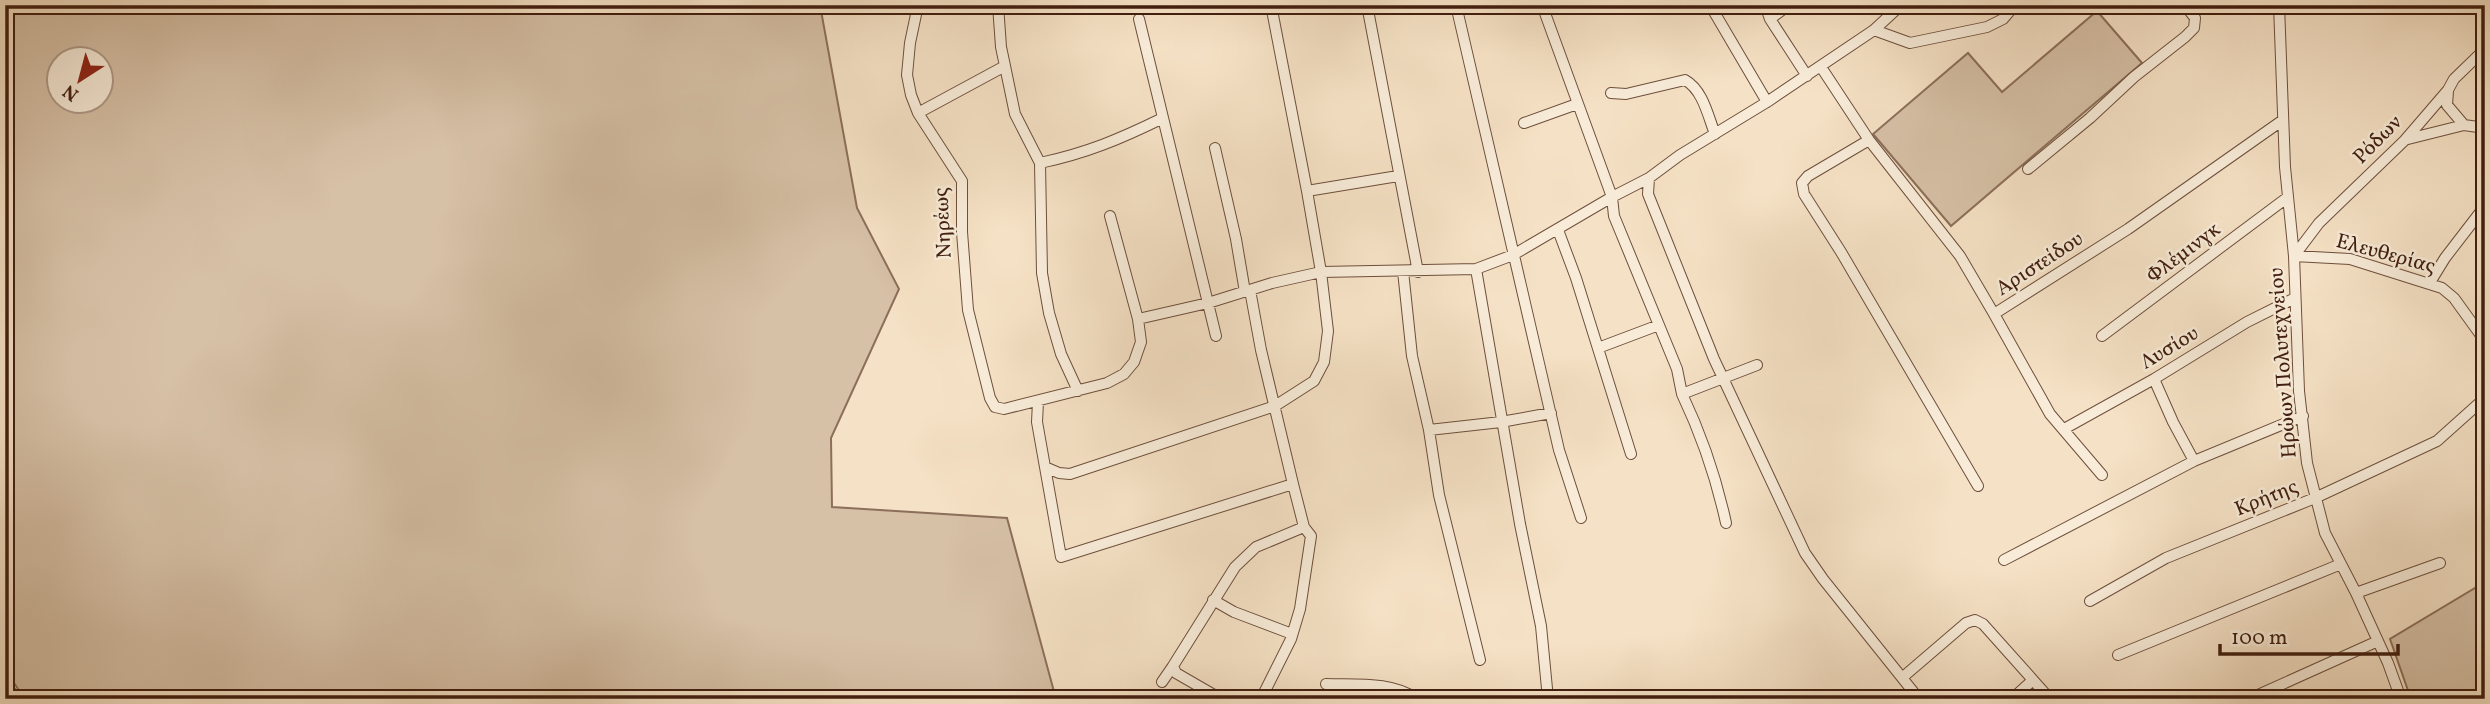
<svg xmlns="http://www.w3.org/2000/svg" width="2490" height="704" viewBox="0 0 2490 704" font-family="Vollkorn,serif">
  <rect width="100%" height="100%" fill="#f5e1c5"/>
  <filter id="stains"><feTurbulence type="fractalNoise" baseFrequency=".00286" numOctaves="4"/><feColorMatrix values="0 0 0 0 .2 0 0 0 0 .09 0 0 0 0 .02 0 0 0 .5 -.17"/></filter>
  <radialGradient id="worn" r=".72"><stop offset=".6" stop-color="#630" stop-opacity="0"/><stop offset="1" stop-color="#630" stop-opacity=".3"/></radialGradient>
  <path fill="#d6c0a6" stroke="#8c6f5a" stroke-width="2" fill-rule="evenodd" d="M 5,5 L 820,5 L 857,208 L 899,289 L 831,438 L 832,507 L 1007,518 L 1056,699 L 25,699 L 5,670 ZM 60,60 L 102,60 L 102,102 L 60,102 Z
    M 2097,11 L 2142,63 L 1951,226 L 1873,134 L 1968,53 L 2002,92 Z
    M 2485,582 L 2485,699 L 2411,699 L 2390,639 Z"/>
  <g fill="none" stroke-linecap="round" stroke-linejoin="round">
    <defs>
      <path id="minor" d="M 918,5 L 910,43 L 907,75 L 911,95 L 918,113 L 962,181 L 962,232 L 968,310 L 990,398 L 995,407 L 1004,409 L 1107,383 L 1124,374 L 1134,362 L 1141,342 L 1138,319 L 1110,216
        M 998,5 L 1001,47 L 1005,66
        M 1271,5 L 1307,191 L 1398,176
        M 1367,5 L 1418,272
        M 1456,5 L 1559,450 L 1581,518
        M 1542,5 L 1612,197 L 1614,216 L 1677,369 L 1682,394
        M 1710,5 L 1767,102
        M 1765,5 L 1770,19 L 1807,76
        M 2279,5 L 2285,167 L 2294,256 L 2299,391 L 2307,463 L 2325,533 L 2356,593 L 2388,663 L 2401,699
        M 1139,19 L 1216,336
        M 1770,19 L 1789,5
        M 1874,30 L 1910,43 L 1987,27 L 2003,19 L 2015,5
        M 1821,67 L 1869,140 L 1960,256 L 1994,314 L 2128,229 L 2283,120
        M 2448,91 L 2447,105 L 2464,125
        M 1611,93 L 1626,94 L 1685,80 C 1703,90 1708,116 1715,134
        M 918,113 L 1005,66 L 1015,114 L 1040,163 L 1042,273 L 1049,313 L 1061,354 L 1078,391
        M 1524,123 L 1577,104
        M 2408,139 L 2464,125 L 2485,128
        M 1869,140 L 1808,176 L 1802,183 L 1804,194 L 1841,252 L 1978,486
        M 1215,148 L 1236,239 L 1245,292
        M 1040,163 C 1087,153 1120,139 1163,118
        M 2028,169 L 2090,118 L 2134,77 L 2185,37 L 2194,28 L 2195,18 L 2185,5
        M 1649,178 L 1648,194 L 1714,359 L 1805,553 L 1823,579 L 1919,699
        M 1558,230 L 1576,278 L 1631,454
        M 2294,256 L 2319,223 L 2405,140 L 2448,90 L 2454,79 L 2485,49
        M 2294,256 L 2350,259 L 2442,288 L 2454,298 L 2485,341
        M 1476,269 L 1520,524 L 1541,626 L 1548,699
        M 1403,271 L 1412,356 L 1429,430 L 1439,495 L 1480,660
        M 2429,284 L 2445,258 L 2485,206
        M 1994,314 L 2050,414 L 2102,475
        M 1138,319 L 1208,303 L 1272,283 L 1321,272 L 1476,269 L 1513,255 L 1612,197 L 1649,178 L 1680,155 L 1767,102 L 1874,30 L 1901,5
        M 2102,336 L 2288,197
        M 1598,348 L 1659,325
        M 2154,379 L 2173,422 L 2194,461
        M 1038,402 L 1037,422 L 1061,557 L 1293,484 L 1261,350 L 1250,290
        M 2064,429 L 2154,379 L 2247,322 L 2295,298
        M 1429,430 L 1501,422 L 1551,413
        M 1045,467 L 1059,473 L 1070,474 L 1275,406 L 1314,381 L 1324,362 L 1328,331 L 1321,272 L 1307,191
        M 2482,496 L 2485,493
        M 1726,523 C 1716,477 1702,436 1682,394 L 1757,365
        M 2004,560 L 2194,461 L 2303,416
        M 2356,593 L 2440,563
        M 1213,600 L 1234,612 L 1292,634
        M 2090,601 L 2166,558 L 2315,498 L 2437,441 L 2485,398
        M 2118,655 L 2341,564
        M 1903,677 L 1966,623 L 1975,620 L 1983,624 L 2033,680 L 2012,699
        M 2033,680 L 2050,699
        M 1162,682 L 1173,666
        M 5,684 L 16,699
        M 1326,684 C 1356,685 1392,681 1417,699
        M 1221,699 L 1176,673 L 1173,666 L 1235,567 L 1256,547 L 1304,527 L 1293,484
        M 1261,699 L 1291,639 L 1300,609 L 1311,536 L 1304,527
        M 2249,699 L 2378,641"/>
    </defs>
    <use href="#minor" stroke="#6e4f3c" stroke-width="12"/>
    <use href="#minor" stroke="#f8ecd9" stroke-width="10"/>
  </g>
  <g text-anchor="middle" stroke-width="5" stroke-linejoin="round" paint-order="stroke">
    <g font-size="21" fill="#411e0f" stroke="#f8ecd9">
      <text transform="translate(2377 139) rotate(-45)" y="7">Ρόδων</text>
      <text transform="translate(942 223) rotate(-93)" y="7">Νηρέως</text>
      <text transform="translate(2183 252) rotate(-37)" y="7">Φλέμινγκ</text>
      <text transform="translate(2386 253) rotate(15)" y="7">Ελευθερίας</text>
      <text transform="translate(2039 263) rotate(-33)" y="7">Αριστείδου</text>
      <text transform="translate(2169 347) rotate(-31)" y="7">Λυσίου</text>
      <text transform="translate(2282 363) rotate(-94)" y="7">Ηρώων Πολυτεχνείου</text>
      <text transform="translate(2266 497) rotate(-22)" y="7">Κρήτης</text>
    </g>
  </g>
  <rect width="2490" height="704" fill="none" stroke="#f5e1c5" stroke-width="28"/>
  <rect x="7" y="7" width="2476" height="690" fill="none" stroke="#411e0f" stroke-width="3.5"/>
  <rect x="14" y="14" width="2462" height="676" fill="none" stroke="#411e0f" stroke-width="2"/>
  <g transform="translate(80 80) rotate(216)"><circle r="33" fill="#f8ecd9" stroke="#af9a88" stroke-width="2"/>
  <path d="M0-5L12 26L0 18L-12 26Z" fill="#8f2418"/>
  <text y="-10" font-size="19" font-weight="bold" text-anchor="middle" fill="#411e0f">N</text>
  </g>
  <path d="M2220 644v10h178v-10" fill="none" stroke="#411e0f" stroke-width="3.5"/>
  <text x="2231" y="644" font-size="21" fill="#411e0f" stroke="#f8ecd9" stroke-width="5" paint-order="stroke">100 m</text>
  <rect width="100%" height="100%" filter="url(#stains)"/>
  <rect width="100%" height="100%" fill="url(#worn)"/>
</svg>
